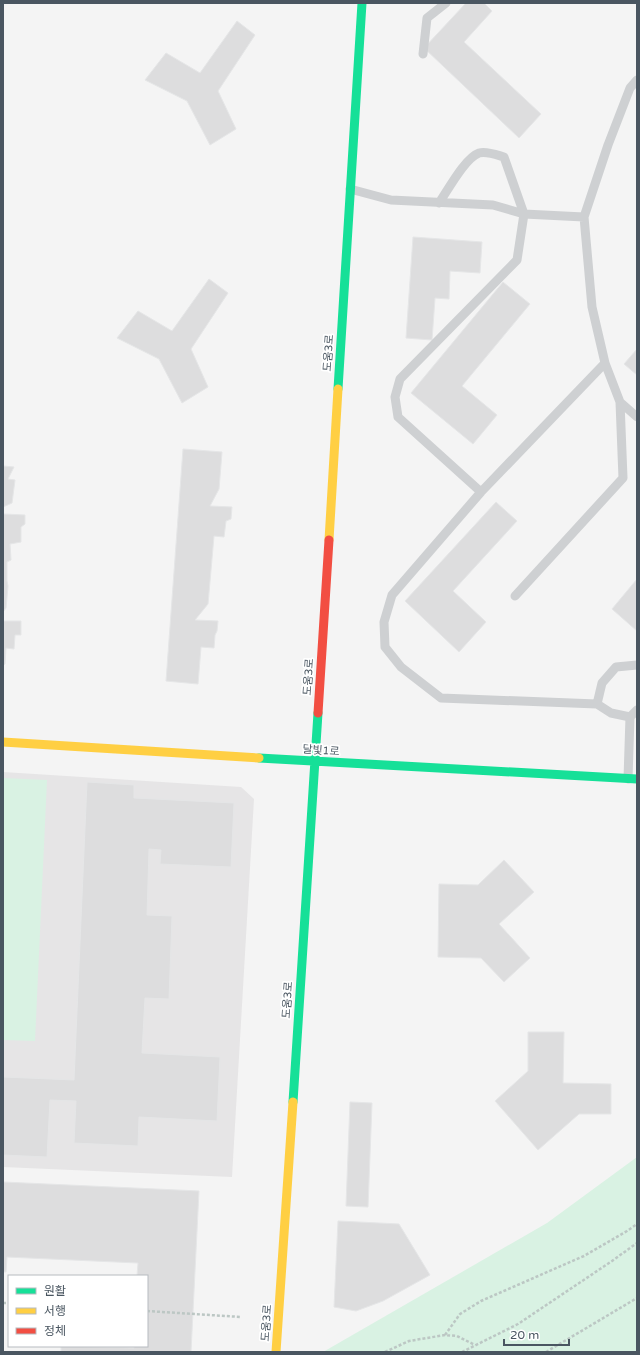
<svg xmlns="http://www.w3.org/2000/svg" width="640" height="1355" viewBox="0 0 640 1355" font-family="'Varela Round','Noto Sans KR',sans-serif">
  <rect width="100%" height="100%" fill="#f4f4f4"/>
  <path fill="#e6e5e6" d="M 3,772 L 241,787 L 254,799 L 232,1177 L 3,1167 Z"/>
  <path fill="#d9f2e3" d="M 3,778 L 47,780 L 35,1041 L 3,1040 Z
    M 637,1157 L 637,1352 L 323,1352 L 547,1223 Z"/>
  <path fill="#ddddde" stroke="#e5e6e7" d="M 466,3 L 484,3 L 492,11 L 464,42 L 541,114 L 519,138 L 424,48 Z
    M 237,21 L 255,35 L 218,91 L 236,129 L 210,145 L 187,101 L 145,80 L 166,53 L 200,73 Z
    M 413,237 L 482,242 L 480,273 L 450,271 L 449,299 L 435,298 L 432,340 L 406,338 Z
    M 209,279 L 228,293 L 191,349 L 208,387 L 182,403 L 159,359 L 117,338 L 138,311 L 172,331 Z
    M 503,282 L 530,304 L 462,386 L 497,415 L 473,444 L 411,393 Z
    M 637,349 L 637,375 L 624,364 Z
    M 183,449 L 222,452 L 219,489 L 210,506 L 232,507 L 231,519 L 226,521 L 224,537 L 214,536 L 208,604 L 195,620 L 218,621 L 217,631 L 215,635 L 214,648 L 201,647 L 198,684 L 166,681 Z
    M 3,466 L 14,467 L 8,479 L 15,480 L 12,503 L 3,507 Z
    M 496,502 L 517,521 L 453,591 L 486,622 L 459,652 L 405,601 Z
    M 3,514 L 25,515 L 25,524 L 21,527 L 21,542 L 10,544 L 11,560 L 7,562 L 7,581 L 8,586 L 6,608 L 3,612 Z
    M 637,579 L 637,631 L 612,609 Z
    M 3,621 L 21,621 L 21,635 L 15,635 L 14,649 L 6,648 L 5,664 L 3,666 Z
    M 87,782 L 134,785 L 134,798 L 234,803 L 231,867 L 160,864 L 161,850 L 149,849 L 147,915 L 172,916 L 169,999 L 145,998 L 142,1053 L 220,1057 L 217,1121 L 139,1117 L 138,1146 L 74,1143 L 76,1101 L 50,1100 L 47,1157 L 3,1155 L 3,1077 L 74,1080 Z
    M 504,860 L 534,892 L 499,924 L 530,958 L 504,982 L 481,958 L 438,957 L 439,884 L 478,885 Z
    M 528,1032 L 564,1032 L 563,1083 L 611,1084 L 611,1114 L 579,1114 L 538,1150 L 495,1101 L 528,1071 Z
    M 350,1102 L 372,1103 L 368,1207 L 346,1206 Z
    M 3,1182 L 199,1191 L 191,1352 L 61,1352 L 61,1346 L 134,1348 L 134,1346 L 147,1346 L 147,1276 L 137,1276 L 138,1263 L 7,1257 L 6,1272 L 3,1272 Z
    M 338,1221 L 399,1224 L 430,1275 L 383,1301 L 356,1311 L 334,1307 Z"/>
  <g fill="none" stroke-linecap="round" stroke-linejoin="round">
    <path stroke="#bcc7c4" stroke-width="2.5" stroke-dasharray="3 2" stroke-linecap="butt" d="M 3,1303 L 9,1303
      M 147,1311 L 241,1317
      M 445,1335 L 460,1314 L 481,1301 L 584,1256 L 627,1231 L 637,1224
      M 385,1352 L 409,1341 L 445,1335 L 457,1336 L 475,1345
      M 462,1352 L 518,1324 L 612,1261 L 637,1243
      M 546,1352 L 637,1298"/>
    <path stroke="#ced0d2" stroke-width="9" d="M 423,54 L 427,18 L 446,3
      M 350,189 L 391,200 L 493,205 L 524,214 L 584,217
      M 439,203 C 448,190 465,158 479,153 C 487,151 497,155 504,157 L 524,214 L 517,260 L 400,379 L 395,397 L 398,417 L 481,492
      M 620,402 L 637,417
      M 515,596 L 623,478 L 620,402 L 605,363 L 592,307 L 584,217 L 608,145 L 630,88 L 637,80
      M 597,704 L 441,698 L 401,667 L 385,647 L 384,622 L 392,595 L 481,492 L 605,363
      M 630,717 L 611,713 L 597,704 L 602,683 L 616,667 L 637,665
      M 628,779 L 630,717 L 637,710"/>
    <path stroke="#16e098" stroke-width="9" d="M 338,389 L 362,3
      M 259,758 L 637,779
      M 293,1102 L 318,713"/>
    <path stroke="#ffcf43" stroke-width="9" d="M 329,540 L 338,389
      M 3,742 L 259,758
      M 276,1352 L 293,1102"/>
    <path stroke="#f24e42" stroke-width="9" d="M 318,713 L 329,540"/>
  </g>
  <g text-anchor="middle" stroke-width="3.5" stroke-linejoin="round" paint-order="stroke">
    <g font-size="11" fill="#4a5661" stroke="#fff">
      <text transform="translate(328 353) rotate(-86)" y="4">도움3로</text>
      <text transform="translate(308 677) rotate(-86)" y="4">도움3로</text>
      <text transform="translate(321 750) rotate(4)" y="4">달빛1로</text>
      <text transform="translate(287 1000) rotate(-86)" y="4">도움3로</text>
      <text transform="translate(266 1323) rotate(-86)" y="4">도움3로</text>
    </g>
  </g>
  <rect width="640" height="1355" fill="none" stroke="#4a5661" stroke-width="8"/>
  <rect x="8" y="1275" width="140" height="72" fill="#ffffff" stroke="#b7bbc0"/>
  <rect x="16" y="1288" width="20" height="6" fill="#16e098" stroke="#b7bbc0"/>
  <text x="44" y="1295" font-size="12" fill="#4a5661">원활</text>
  <rect x="16" y="1308" width="20" height="6" fill="#ffcf43" stroke="#b7bbc0"/>
  <text x="44" y="1315" font-size="12" fill="#4a5661">서행</text>
  <rect x="16" y="1328" width="20" height="6" fill="#f24e42" stroke="#b7bbc0"/>
  <text x="44" y="1335" font-size="12" fill="#4a5661">정체</text>
  <path d="M504 1339v6h65v-6" fill="none" stroke="#4a5661" stroke-width="2"/>
  <text x="510" y="1339" font-size="12" fill="#4a5661" stroke="#ffffff" stroke-width="3" paint-order="stroke">20 m</text>
</svg>
